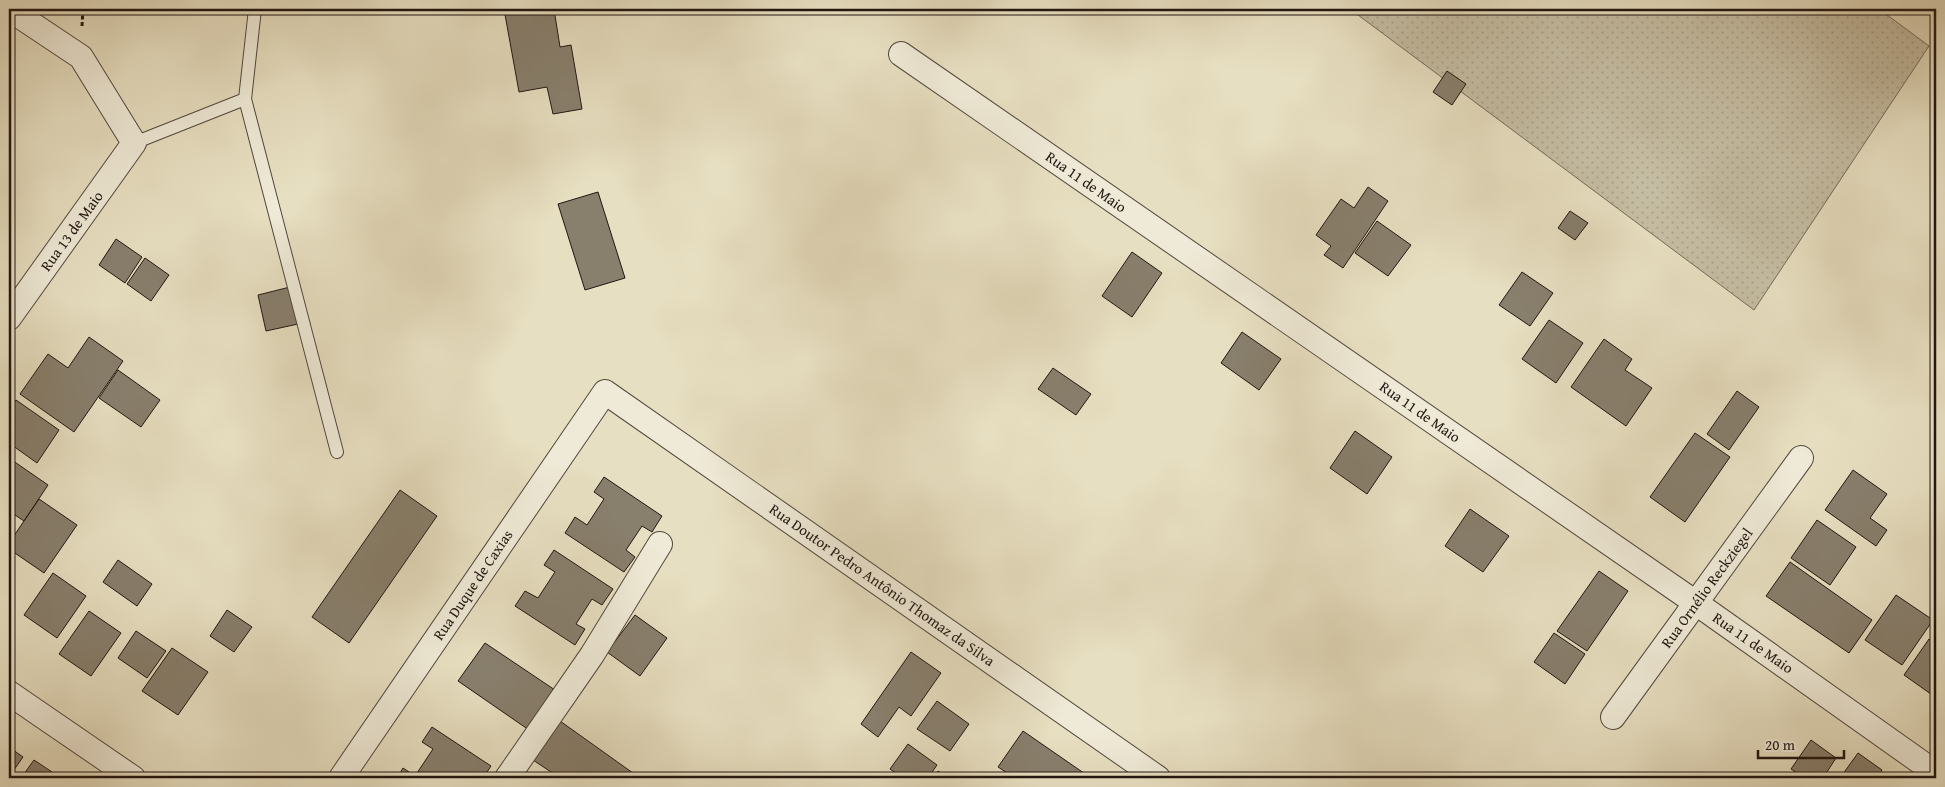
<svg xmlns="http://www.w3.org/2000/svg" width="1945" height="787" viewBox="0 0 1945 787" font-family="'Gentium Book Plus',serif">
  <defs>
    <pattern id="grass-dots" width="8" height="8" patternUnits="userSpaceOnUse" patternTransform="scale(1.25)"><rect width="8" height="8" fill="#c5bda3"/><path d="M2 2h.1M6 6h.1" fill="none" stroke="#a9a28b" stroke-width="1.8" stroke-linecap="round"/></pattern>
  </defs>
  <rect width="100%" height="100%" fill="#e7dfc1"/>
  <filter id="stains"><feTurbulence type="fractalNoise" baseFrequency=".004" numOctaves="4"/><feColorMatrix values="0 0 0 0 .2 0 0 0 0 .09 0 0 0 0 .02 0 0 0 .5 -.17"/></filter>
  <radialGradient id="worn" r=".72"><stop offset=".6" stop-color="#630" stop-opacity="0"/><stop offset="1" stop-color="#630" stop-opacity=".3"/></radialGradient>
  <path fill="url(#grass-dots)" stroke="#736a5a" d="M 1350,9 L 1879,9 L 1929,46 L 1754,310 Z"/>
  <path fill="#887f6d" stroke="#211611" d="M 504,9 L 554,9 L 560,47 L 571,45 L 582,109 L 553,114 L 547,87 L 519,92 Z
    M 1447,71 L 1466,84 L 1452,105 L 1433,92 Z
    M 1368,187 L 1388,201 L 1343,268 L 1324,255 L 1331,246 L 1316,235 L 1341,199 L 1354,208 Z
    M 598,192 L 625,278 L 585,290 L 558,204 Z
    M 1570,211 L 1588,223 L 1575,240 L 1558,228 Z
    M 1377,221 L 1411,245 L 1388,276 L 1355,253 Z
    M 116,239 L 142,257 L 125,283 L 99,265 Z
    M 1132,252 L 1162,273 L 1132,317 L 1102,296 Z
    M 145,258 L 169,275 L 151,301 L 127,284 Z
    M 1522,272 L 1553,293 L 1530,326 L 1499,305 Z
    M 290,287 L 298,324 L 266,331 L 258,295 Z
    M 1549,320 L 1583,343 L 1556,383 L 1522,359 Z
    M 1242,332 L 1281,359 L 1259,390 L 1221,363 Z
    M 89,337 L 123,361 L 74,432 L 20,394 L 48,354 L 68,368 Z
    M 1604,339 L 1632,359 L 1625,370 L 1652,388 L 1626,426 L 1571,387 Z
    M 1053,368 L 1091,394 L 1076,415 L 1038,389 Z
    M 118,370 L 160,400 L 141,427 L 99,398 Z
    M 1737,391 L 1759,407 L 1729,450 L 1707,434 Z
    M 16,400 L 59,430 L 37,463 L 9,443 L 9,411 Z
    M 1355,431 L 1392,457 L 1367,494 L 1330,468 Z
    M 1695,433 L 1730,457 L 1685,522 L 1650,497 Z
    M 9,458 L 48,485 L 24,521 L 9,511 Z
    M 1853,470 L 1887,494 L 1870,518 L 1887,530 L 1876,546 L 1825,510 Z
    M 604,477 L 662,516 L 652,532 L 642,526 L 626,550 L 635,557 L 624,572 L 565,533 L 575,517 L 587,525 L 604,499 L 594,492 Z
    M 400,490 L 437,516 L 349,643 L 312,617 Z
    M 39,499 L 77,525 L 44,573 L 9,549 L 9,543 Z
    M 1470,509 L 1509,536 L 1483,572 L 1445,546 Z
    M 1817,520 L 1856,547 L 1830,585 L 1791,558 Z
    M 554,550 L 613,589 L 602,605 L 592,599 L 576,624 L 585,629 L 575,645 L 515,606 L 525,591 L 538,598 L 555,572 L 544,565 Z
    M 118,560 L 152,584 L 137,606 L 103,582 Z
    M 1790,562 L 1872,620 L 1849,653 L 1766,596 Z
    M 1599,571 L 1628,591 L 1587,651 L 1557,631 Z
    M 53,573 L 86,596 L 57,638 L 24,615 Z
    M 1896,595 L 1933,620 L 1902,665 L 1865,640 Z
    M 227,610 L 252,627 L 234,652 L 210,636 Z
    M 89,611 L 121,633 L 91,676 L 59,654 Z
    M 635,615 L 667,638 L 640,676 L 607,652 Z
    M 136,631 L 166,651 L 147,678 L 118,658 Z
    M 1554,633 L 1585,654 L 1565,684 L 1534,662 Z
    M 1929,639 L 1936,644 L 1935,697 L 1904,675 Z
    M 485,643 L 555,690 L 529,730 L 458,681 Z
    M 172,648 L 208,672 L 178,715 L 142,691 Z
    M 911,652 L 941,673 L 911,716 L 899,707 L 878,737 L 861,724 Z
    M 937,701 L 969,724 L 950,751 L 917,729 Z
    M 560,721 L 640,778 L 560,778 L 533,760 Z
    M 432,727 L 491,766 L 483,778 L 474,778 L 470,776 L 469,778 L 397,778 L 403,768 L 415,776 L 433,749 L 422,742 Z
    M 1023,731 L 1091,778 L 1015,778 L 998,767 Z
    M 1811,740 L 1836,758 L 1823,778 L 1805,778 L 1791,769 Z
    M 908,744 L 937,765 L 928,778 L 903,778 L 890,769 Z
    M 9,747 L 23,757 L 9,777 Z
    M 1858,753 L 1882,770 L 1877,778 L 1840,778 Z
    M 34,760 L 61,778 L 21,778 Z
    M 938,771 L 948,778 L 933,778 Z"/>
  <g fill="none" stroke-linecap="round" stroke-linejoin="round">
    <defs>
      <path id="lane" d="M 255,9 L 245,99 L 337,452
        M 134,143 L 245,99"/>
      <path id="street" d="M 9,9 L 81,57 L 134,143 L 9,318
        M 901,54 L 1696,603 L 1936,773
        M 9,693 L 133,778
        M 1613,717 L 1801,458
        M 341,778 L 605,392 L 1158,778
        M 507,778 L 592,655 L 660,544"/>
    </defs>
    <use href="#lane" stroke="#52483d" stroke-width="14"/>
    <use href="#street" stroke="#52483d" stroke-width="26"/>
    <path stroke="#211611" stroke-width="3" stroke-dasharray="4 2.5" stroke-linecap="butt" d="M 82,26 L 83,9"/>
    <use href="#lane" stroke="#efead7" stroke-width="12"/>
    <use href="#street" stroke="#efead7" stroke-width="24"/>
  </g>
  <g text-anchor="middle" stroke-width="4.5" stroke-linejoin="round" paint-order="stroke">
    <g font-size="15" fill="#211611" stroke="#efead7">
      <text transform="translate(1086 182) rotate(35)" y="5">Rua 11 de Maio</text>
      <text transform="translate(72 231) rotate(-54)" y="5">Rua 13 de Maio</text>
      <text transform="translate(1420 412) rotate(35)" y="5">Rua 11 de Maio</text>
      <text transform="translate(473 585) rotate(-56)" y="5">Rua Duque de Caxias</text>
      <text transform="translate(882 585) rotate(35)" y="5">Rua Doutor Pedro Antônio Thomaz da Silva</text>
      <text transform="translate(1707 588) rotate(-54)" y="5">Rua Ornélio Reckziegel</text>
      <text transform="translate(1753 643) rotate(35)" y="5">Rua 11 de Maio</text>
    </g>
  </g>
  <rect width="1945" height="787" fill="none" stroke="#e7dfc1" stroke-width="30"/>
  <rect x="10" y="10" width="1925" height="767" fill="none" stroke="#211611" stroke-width="2.5"/>
  <rect x="15" y="15" width="1915" height="757" fill="none" stroke="#211611"/>
  <path d="M1758 750v8h86v-8" fill="none" stroke="#211611" stroke-width="2.5"/>
  <text x="1765" y="750" font-size="15" fill="#211611" stroke="#efead7" stroke-width="4" paint-order="stroke">20 m</text>
  <rect width="100%" height="100%" filter="url(#stains)"/>
  <rect width="100%" height="100%" fill="url(#worn)"/>
</svg>
